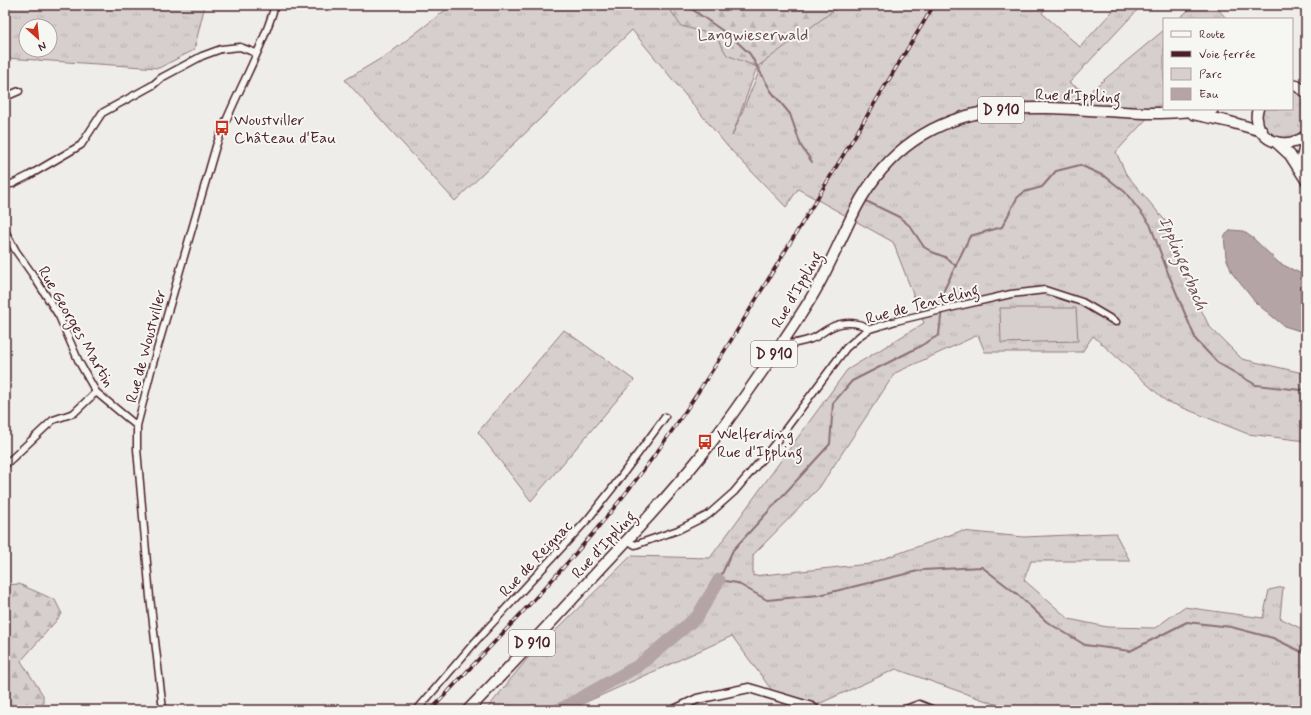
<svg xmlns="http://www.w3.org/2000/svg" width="1311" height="715" viewBox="0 0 1311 715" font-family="Mynerve,sans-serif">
  <defs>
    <pattern id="grass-tufts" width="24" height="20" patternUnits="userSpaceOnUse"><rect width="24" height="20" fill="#d7cfce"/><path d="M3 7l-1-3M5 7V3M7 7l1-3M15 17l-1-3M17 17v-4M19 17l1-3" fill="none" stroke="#bab1b1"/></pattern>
    <pattern id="forest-firs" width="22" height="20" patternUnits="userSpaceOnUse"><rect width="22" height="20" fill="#d7cfce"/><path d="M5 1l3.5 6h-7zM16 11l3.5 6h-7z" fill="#bab1b1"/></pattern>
  </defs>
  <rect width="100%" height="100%" fill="#efedea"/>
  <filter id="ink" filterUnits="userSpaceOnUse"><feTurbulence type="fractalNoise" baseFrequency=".025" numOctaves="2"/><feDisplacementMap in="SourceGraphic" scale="8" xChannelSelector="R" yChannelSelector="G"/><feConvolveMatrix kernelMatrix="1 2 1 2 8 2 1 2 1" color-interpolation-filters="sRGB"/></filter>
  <g filter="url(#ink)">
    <path fill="url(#grass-tufts)" stroke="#90777c" fill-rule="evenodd" d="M 5,5 L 205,5 L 194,50 L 159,68 L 5,58 ZM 26,26 L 50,26 L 50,50 L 26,50 Z
      M 452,5 L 1048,5 L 1042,13 L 1080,47 L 1118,5 L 1142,5 L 1069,83 L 1088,93 L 1164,30 L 1164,100 L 1116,152 L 1126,174 L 1167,223 L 1183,272 L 1209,326 L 1242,359 L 1303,373 L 1306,372 L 1306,441 L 1248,434 L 1166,401 L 1093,336 L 1082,352 L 985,352 L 978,335 L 895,373 L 819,488 L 753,555 L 753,576 L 869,564 L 961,531 L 1024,537 L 1115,533 L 1130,561 L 1031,561 L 1024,580 L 1069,619 L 1107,627 L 1155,628 L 1184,607 L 1263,618 L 1269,590 L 1283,587 L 1280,618 L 1306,631 L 1306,710 L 1012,710 L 896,669 L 812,707 L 776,696 L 732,636 L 569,710 L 486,710 L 527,659 L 631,556 L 710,558 L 847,370 L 924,323 L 893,242 L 798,189 L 786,207 L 728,147 L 632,30 L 455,201 L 345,80 L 390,53 ZM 763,62 L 732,136 L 757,67 Z
      M 1195,5 L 1214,5 L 1227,19 L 1178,19 Z
      M 1292,90 L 1303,94 L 1306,98 L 1306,130 C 1286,148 1259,137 1261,109 L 1292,109 Z
      M 564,330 L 634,380 L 531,501 L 478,432 Z"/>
    <path fill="url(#forest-firs)" stroke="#90777c" d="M 667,5 L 841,5 L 757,67 L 727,55 L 715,35 L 681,26 Z
      M 19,584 L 55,600 L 62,614 L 21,661 L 43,695 L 43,710 L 5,710 L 5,585 Z"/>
    <path fill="#d7cfce" stroke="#90777c" d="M 1000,308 L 1076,308 L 1078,341 L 1001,343 Z"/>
    <path fill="#b4a4a5" stroke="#8a6f74" d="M 1231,230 L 1243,231 L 1254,239 L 1279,263 L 1306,276 L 1306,332 L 1303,332 L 1284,326 L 1256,303 L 1232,273 L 1226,257 L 1224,236 Z"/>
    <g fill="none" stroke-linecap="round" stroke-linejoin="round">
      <path stroke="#8a6f74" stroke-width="2" d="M 686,5 L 733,38 L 750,54 L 771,91 L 790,114 L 801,146 L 812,162
        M 866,201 L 899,217 L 910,226 L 924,247 L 932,252 L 945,257 L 956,266
        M 1306,388 L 1301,390 L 1256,385 L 1218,363 L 1196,340 L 1168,273 L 1150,224 L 1125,192 L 1106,177 L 1080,165 L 1056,171 L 1042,187 L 1024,192 L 1017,198 L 1002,227 L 970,236 L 944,290 L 939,335 L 917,348 L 852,381 L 833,403 L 830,444 L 733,550 L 719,580 L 737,583 L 767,600 L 819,595 L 922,570 L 982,567 L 1017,594 L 1047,622 L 1085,645 L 1130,651 L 1187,622 L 1231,627 L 1273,638 L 1306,654"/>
      <path stroke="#b4a4a5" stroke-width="13" d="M 557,710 L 565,707 L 638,666 L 697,617 L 719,580"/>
      <defs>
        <path id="minor" d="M 5,97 L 19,91
          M 5,184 L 12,184 L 28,176 L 81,145 L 102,113 L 153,85 L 161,78 L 202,56 L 221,49 L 240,47 L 256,53
          M 5,231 L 16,251 L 33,275 L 59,316 L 79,362 L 96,392 L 137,426
          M 780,345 C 791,344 801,343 811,339 C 818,337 822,332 828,329 C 841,321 857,321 870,329
          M 5,465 L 53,420 L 74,413 L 96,392
          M 627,540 L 635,545 L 678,530 L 708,515 L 734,492 L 773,446 L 846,348 L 862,334 L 870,329 L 896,321 L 954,307 L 1011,294 L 1045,290 L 1082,302 L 1116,322
          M 163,710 L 150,597 L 137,449 L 137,426 L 152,367 L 216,146 C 233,98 261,54 275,5
          M 417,710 L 475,642 L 588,519 L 611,490 L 665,417
          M 903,710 L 919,704 L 934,710"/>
        <path id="tertiary" d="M 674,710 L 697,699 L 749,688 L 812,707 L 815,710"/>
        <path id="primary" d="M 1292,85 L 1297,86 L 1306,92
          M 1258,109 C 1257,112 1256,116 1257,119 C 1259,143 1288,150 1306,136
          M 1193,114 L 1230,122 L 1262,131
          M 468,710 C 513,664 557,616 601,568 C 639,528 677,487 711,443 C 731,417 749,390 768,363 C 784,340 800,317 814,293 C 830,265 842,236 856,208 C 886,151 934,118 997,110 C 1050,104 1103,113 1156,113 C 1175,113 1194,111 1213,109"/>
        <path id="trunk" d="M 1306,141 L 1302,158 L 1306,167
          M 1277,143 L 1290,155 L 1306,180"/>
      </defs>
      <use href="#minor" stroke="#4a1f2b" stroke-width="9"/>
      <use href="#tertiary" stroke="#4a1f2b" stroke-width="11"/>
      <use href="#primary" stroke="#4a1f2b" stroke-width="13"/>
      <use href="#trunk" stroke="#4a1f2b" stroke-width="13"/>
      <use href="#minor" stroke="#f6f6f2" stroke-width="6"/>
      <use href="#tertiary" stroke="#f6f6f2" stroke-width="8"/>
      <use href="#primary" stroke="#f6f6f2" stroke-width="10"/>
      <use href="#trunk" stroke="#f6f6f2" stroke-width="10"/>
      <defs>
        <path id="rail" d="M 431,710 C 504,631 581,554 645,468 C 694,403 736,333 778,263 C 830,177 882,91 934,5"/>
      </defs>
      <use href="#rail" stroke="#4a1f2b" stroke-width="3.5"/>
      <use href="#rail" stroke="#f6f6f2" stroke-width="2" stroke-dasharray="6" stroke-linecap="butt"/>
    </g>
  </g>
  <defs>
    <symbol id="bus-bare" viewBox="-9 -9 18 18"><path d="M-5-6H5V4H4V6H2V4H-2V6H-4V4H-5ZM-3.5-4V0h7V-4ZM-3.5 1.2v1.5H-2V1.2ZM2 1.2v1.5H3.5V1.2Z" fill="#c8321e" stroke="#f6f6f2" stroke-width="2.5" paint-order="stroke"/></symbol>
  </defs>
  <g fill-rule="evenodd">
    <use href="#bus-bare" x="211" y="117" width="22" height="22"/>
    <use href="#bus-bare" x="694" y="431" width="22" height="22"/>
  </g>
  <g text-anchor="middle" stroke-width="4" stroke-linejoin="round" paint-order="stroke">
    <g fill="#f6f6f2" stroke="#7e6067" stroke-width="1">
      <rect x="978" y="97" width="46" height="26" rx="3"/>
      <rect x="751" y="341" width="46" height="26" rx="3"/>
      <rect x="509" y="630" width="46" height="26" rx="3"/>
    </g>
    <g font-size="15" font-weight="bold" fill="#4a1f2b">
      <text x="1001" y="115">D 910</text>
      <text x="774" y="359">D 910</text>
      <text x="532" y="648">D 910</text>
    </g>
    <g font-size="16" fill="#6d4b54" stroke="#f6f6f2">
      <text x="753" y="40">Langwieserwald</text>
    </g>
    <g font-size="16" fill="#4a1f2b" stroke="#f6f6f2">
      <text transform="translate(1078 95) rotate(2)" y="6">Rue d'Ippling</text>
      <text transform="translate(796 289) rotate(-60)" y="6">Rue d'Ippling</text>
      <text transform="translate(922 303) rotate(-15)" y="6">Rue de Tenteling</text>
      <text transform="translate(77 326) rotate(60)" y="6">Rue Georges Martin</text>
      <text transform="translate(145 346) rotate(-75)" y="6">Rue de Woustviller</text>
      <text transform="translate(603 544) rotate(-47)" y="6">Rue d'Ippling</text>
      <text transform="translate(535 558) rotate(-47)" y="6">Rue de Reignac</text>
    </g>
    <g font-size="16" fill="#4a1f2b" stroke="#f6f6f2" text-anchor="start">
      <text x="234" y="125">Woustviller<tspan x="234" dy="18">Château d'Eau</tspan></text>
      <text x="717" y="439">Welferding<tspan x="717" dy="18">Rue d'Ippling</tspan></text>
    </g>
    <g font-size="17" font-style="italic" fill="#6f4e56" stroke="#f6f6f2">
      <text transform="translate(1184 263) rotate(67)" y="6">Ipplingerbach</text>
    </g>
  </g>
  <rect width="1311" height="715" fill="none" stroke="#f6f6f2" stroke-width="20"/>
  <rect x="10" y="10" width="1291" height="695" fill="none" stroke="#4a1f2b" stroke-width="1.5" filter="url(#ink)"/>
  <rect x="1163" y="18" width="130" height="92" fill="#f6f6f2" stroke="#b1a0a2"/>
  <rect x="1171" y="31" width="20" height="6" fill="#f6f6f2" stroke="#b1a0a2"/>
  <text x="1199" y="38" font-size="12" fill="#4a1f2b">Route</text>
  <rect x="1171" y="51" width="20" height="6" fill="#4a1f2b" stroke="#b1a0a2"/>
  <text x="1199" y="58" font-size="12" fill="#4a1f2b">Voie ferrée</text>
  <rect x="1171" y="68" width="20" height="12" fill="#d7cfce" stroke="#b1a0a2"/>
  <text x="1199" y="78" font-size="12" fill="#4a1f2b">Parc</text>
  <rect x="1171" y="88" width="20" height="12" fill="#b4a4a5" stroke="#b1a0a2"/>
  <text x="1199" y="98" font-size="12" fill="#4a1f2b">Eau</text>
  <g transform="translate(38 38) rotate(153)"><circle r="19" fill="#f6f6f2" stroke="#b1a0a2"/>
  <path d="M0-3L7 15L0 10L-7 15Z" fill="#c8321e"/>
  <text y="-6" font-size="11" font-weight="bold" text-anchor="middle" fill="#4a1f2b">N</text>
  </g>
</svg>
